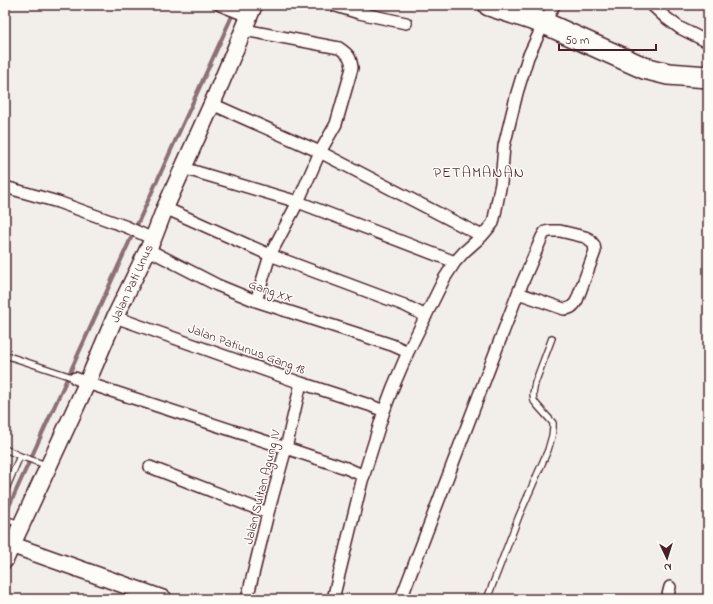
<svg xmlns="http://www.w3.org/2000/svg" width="713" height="604" viewBox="0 0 713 604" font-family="'Indie Flower',sans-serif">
  <rect width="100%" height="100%" fill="#f2efeb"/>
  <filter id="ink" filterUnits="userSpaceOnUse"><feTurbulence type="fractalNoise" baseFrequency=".025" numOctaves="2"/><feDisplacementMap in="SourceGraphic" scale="8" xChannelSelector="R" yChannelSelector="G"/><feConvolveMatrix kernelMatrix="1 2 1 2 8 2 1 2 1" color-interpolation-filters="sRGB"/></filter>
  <g filter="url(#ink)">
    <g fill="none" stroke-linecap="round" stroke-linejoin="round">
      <path stroke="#8b6f75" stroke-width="4" d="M 5,515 L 237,5"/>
      <defs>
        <path id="lane" d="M 5,355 L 75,378
          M 5,449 L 20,456
          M 5,491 L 20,456 L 46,465
          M 5,519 L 20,524
          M 487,599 L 519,516 L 548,450 L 552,436 L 553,428 L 553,423 L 537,405 L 534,401 L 533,394 L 535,383 L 552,338"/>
        <path id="street" d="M 220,5 L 250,17
          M 333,5 L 359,13 L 406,23
          M 652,5 L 665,17 L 680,28 L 708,42
          M 244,30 L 339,48 C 348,54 351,57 352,68 L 336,124 L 320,152 L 298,202 L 270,255 L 256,301
          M 212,104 L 320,152 L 482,236
          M 183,168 L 298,202 L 455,262
          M 5,187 L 58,202 L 127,227 L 153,239
          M 165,208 L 270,255 L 404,305 L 426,316
          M 147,249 L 217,285 L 256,301 L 392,345 L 408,352
          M 115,317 L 301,383 L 369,405 L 384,411
          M 75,378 L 87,383 L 286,448 L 346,468 L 364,476
          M 150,467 L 268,513
          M 247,599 L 268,513 L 286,448 L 301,383
          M 333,599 L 362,481 L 384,411 L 393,387 L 408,352 L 444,279 L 455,262 L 464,252 L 482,236 L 493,223 L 495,214 L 501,183 L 504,146 L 517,93 L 528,57 L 544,23 L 554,5
          M 401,599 L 518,293 L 542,237 L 545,232 L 550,231 L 560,231 L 585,237 L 589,239 L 594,245 L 595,251 L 577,300 C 574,306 571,309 564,309 L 518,293
          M 667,599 L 670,587"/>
        <path id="secondary" d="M 12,545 L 164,599
          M 5,560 L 87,383 L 115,317 L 153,239 L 165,208 L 212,104 L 254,5"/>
        <path id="highway" d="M 489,5 L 544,23 L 644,68 L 668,74 L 708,77"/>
      </defs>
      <use href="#lane" stroke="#4a1f2b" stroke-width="8"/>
      <use href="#street" stroke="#4a1f2b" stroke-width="14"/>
      <use href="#secondary" stroke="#4a1f2b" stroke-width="19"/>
      <use href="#highway" stroke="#4a1f2b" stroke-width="24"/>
      <use href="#lane" stroke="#fdfcf7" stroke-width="5.5"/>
      <use href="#street" stroke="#fdfcf7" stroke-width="11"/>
      <use href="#secondary" stroke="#fdfcf7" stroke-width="16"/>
      <use href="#highway" stroke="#fdfcf7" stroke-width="21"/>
    </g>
  </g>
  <g text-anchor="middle" stroke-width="3" stroke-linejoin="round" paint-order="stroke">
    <g font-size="13" fill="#4a1f2b" stroke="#fdfcf7">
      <text transform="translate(131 283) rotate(-65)" y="5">Jalan Pati Unus</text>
      <text transform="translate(271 290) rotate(19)" y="5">Gang XX</text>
      <text transform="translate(247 348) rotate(20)" y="5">Jalan Patiunus Gang 18</text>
      <text transform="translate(261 487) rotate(-76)" y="5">Jalan Sultan Agung IV</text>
    </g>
    <g font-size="15" letter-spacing="1" fill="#4a1f2b" stroke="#fdfcf7">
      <text x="479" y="177">PETAMANAN</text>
    </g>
  </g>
  <rect width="713" height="604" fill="none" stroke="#fdfcf7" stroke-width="20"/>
  <rect x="10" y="10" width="693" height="584" fill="none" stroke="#4a1f2b" stroke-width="1.5" filter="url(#ink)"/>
  <g transform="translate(667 558) rotate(176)" stroke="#fdfcf7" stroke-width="3" paint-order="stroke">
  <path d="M0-3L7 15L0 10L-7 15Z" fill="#4a1f2b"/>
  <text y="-6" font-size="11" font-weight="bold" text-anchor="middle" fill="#4a1f2b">N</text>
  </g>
  <path d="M559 44v6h97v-6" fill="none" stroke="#4a1f2b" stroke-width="2"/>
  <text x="565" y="44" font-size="12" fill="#4a1f2b" stroke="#fdfcf7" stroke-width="3" paint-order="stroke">50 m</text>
</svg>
